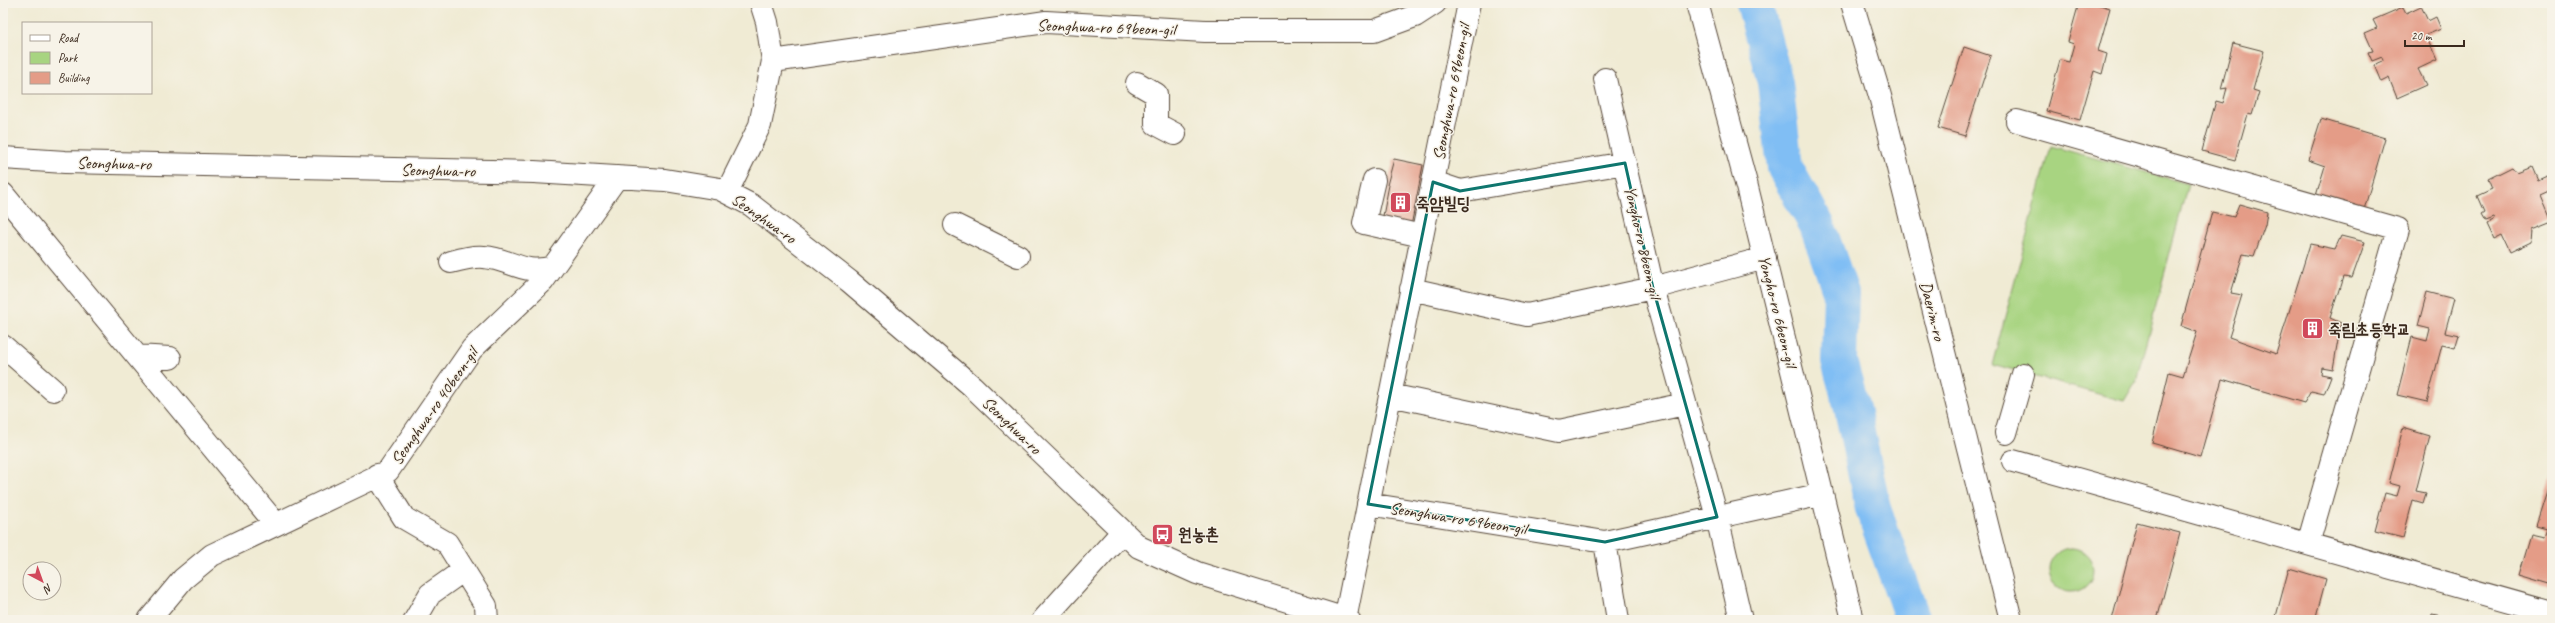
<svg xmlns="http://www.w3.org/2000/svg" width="2555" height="623" viewBox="0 0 2555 623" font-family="Caveat,'Poor Story',sans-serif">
  <rect width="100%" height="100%" fill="#f7f3e8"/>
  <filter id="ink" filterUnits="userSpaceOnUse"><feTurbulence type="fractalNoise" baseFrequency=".025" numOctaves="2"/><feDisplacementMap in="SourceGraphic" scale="8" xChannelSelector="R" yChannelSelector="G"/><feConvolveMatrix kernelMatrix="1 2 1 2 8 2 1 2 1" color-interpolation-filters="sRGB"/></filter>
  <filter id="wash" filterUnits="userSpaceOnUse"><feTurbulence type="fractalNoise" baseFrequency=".012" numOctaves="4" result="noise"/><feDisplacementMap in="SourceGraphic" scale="16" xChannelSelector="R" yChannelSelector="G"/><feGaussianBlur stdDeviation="0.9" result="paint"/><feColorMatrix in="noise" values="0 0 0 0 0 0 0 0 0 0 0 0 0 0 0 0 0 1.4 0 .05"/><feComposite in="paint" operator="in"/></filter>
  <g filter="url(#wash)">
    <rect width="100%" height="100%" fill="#f0ebd4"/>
    <path fill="#a8d481" stroke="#727f50" d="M 2051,146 L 2188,184 L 2136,381 L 2124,401 L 1992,365 Z
      M2049 570a22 22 0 1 1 44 0a22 22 0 1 1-44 0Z"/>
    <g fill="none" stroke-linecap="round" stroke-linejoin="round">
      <path stroke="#80bef4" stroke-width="36" d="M 1754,3 L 1775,82 L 1785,168 L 1817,225 L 1841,293 L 1839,361 L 1851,404 L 1873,509 L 1913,620"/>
    </g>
    <g id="blocks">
      <path fill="#e49c87" d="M 2079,3 L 2093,3 L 2110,8 L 2098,51 L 2107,54 L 2102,74 L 2094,71 L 2080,120 L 2046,111 L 2060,60 L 2069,62 L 2074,44 L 2068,42 Z
        M 2421,6 L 2428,21 L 2436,17 L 2441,29 L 2426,35 L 2437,60 L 2418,69 L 2426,85 L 2397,98 L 2389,78 L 2381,82 L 2374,65 L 2383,61 L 2382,57 L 2372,61 L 2368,52 L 2373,51 L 2365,33 L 2377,28 L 2373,20 L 2403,7 L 2406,13 Z
        M 2233,43 L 2264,51 L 2253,90 L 2259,92 L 2252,115 L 2248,114 L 2235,160 L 2202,151 L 2216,101 L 2223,103 L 2227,88 L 2221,89 Z
        M 1964,47 L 1991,56 L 1965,136 L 1938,128 Z
        M 2321,119 L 2385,138 L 2363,213 L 2315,199 L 2325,166 L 2308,160 Z
        M 1394,159 L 1423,165 L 1411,226 L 1382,221 L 1389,185 L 1387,185 Z
        M 2512,167 L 2517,173 L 2532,167 L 2538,181 L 2547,177 L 2552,190 L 2541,195 L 2552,221 L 2532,229 L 2531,242 L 2510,252 L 2502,235 L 2494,239 L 2487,224 L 2494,220 L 2493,218 L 2485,221 L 2481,214 L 2484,212 L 2477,196 L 2492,189 L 2488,179 Z
        M 2239,204 L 2267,212 L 2265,225 L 2254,256 L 2243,254 L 2231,293 L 2242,295 L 2229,337 L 2276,354 L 2310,244 L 2335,249 L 2341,236 L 2365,242 L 2352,278 L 2343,277 L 2330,318 L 2341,323 L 2333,369 L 2322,367 L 2321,374 L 2331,376 L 2324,394 L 2311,391 L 2304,403 L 2222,379 L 2200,457 L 2152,443 L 2169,372 L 2183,376 L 2197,332 L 2181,326 L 2212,212 L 2234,217 Z
        M 2427,292 L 2454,299 L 2445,332 L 2459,335 L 2455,348 L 2442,345 L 2427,402 L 2397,395 L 2412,337 L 2427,341 L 2430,329 L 2418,326 Z
        M 2403,428 L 2430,436 L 2416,491 L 2426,493 L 2423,503 L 2413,500 L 2403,538 L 2375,531 L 2385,493 L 2397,496 L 2400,486 L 2389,483 Z
        M 2552,476 L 2552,574 L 2549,584 L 2519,575 L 2531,534 L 2544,537 L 2547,529 L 2536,526 Z
        M 2137,522 L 2180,533 L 2157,620 L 2112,620 Z
        M 2289,568 L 2326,579 L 2315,620 L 2275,620 Z
        M 2432,614 L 2456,619 L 2455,620 L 2431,620 Z"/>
    </g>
  </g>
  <g filter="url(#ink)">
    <use href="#blocks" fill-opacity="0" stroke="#564739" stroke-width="1"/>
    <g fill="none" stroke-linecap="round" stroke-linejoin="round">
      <defs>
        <path id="minor" d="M 1697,3 L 1747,187 L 1853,620
          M 1852,3 L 1880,96 L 2011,620
          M 773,61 L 1046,22 L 1205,31 L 1374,31 L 1415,16 L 1435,3
          M 1605,79 L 1653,288 L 1717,517 L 1741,620
          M 1137,83 L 1156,94 L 1156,124 L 1175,134
          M 2017,121 L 2398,229 L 2308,544
          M 3,158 L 65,162 L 534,172 L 665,180 L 720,189 L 751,205 L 849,281 L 972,386 L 1139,547 L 1197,573 L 1349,620
          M 1374,180 L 1364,223 L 1422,236
          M 1433,182 L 1460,191 L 1625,163
          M 727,192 L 760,125 L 773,61 L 767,22 L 761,3
          M 3,194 L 275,523
          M 955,225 L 1018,256
          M 451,262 C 462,259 473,256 484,257 C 511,259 524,276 553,267
          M 1411,289 L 1527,315 L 1653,288 L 1765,258
          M 3,346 L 53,390
          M 137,356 L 170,358
          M 1390,395 L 1559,431 L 1685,404
          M 2006,433 L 2023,374
          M 2013,461 L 2552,613
          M 377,475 L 404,518 L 447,543 L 486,606 L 487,620
          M 1368,504 L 1605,542 L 1818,495
          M 1605,542 L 1618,620
          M 149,620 L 183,579 L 212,555 L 388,471 L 472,349 L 543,281 L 617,177
          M 415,620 L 430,594 L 464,570
          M 1043,620 L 1122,532
          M 1345,620 L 1469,3"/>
      </defs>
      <use href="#minor" stroke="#564739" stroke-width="24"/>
      <use href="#minor" stroke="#fff" stroke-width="22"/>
    </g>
  </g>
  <path fill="none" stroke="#0f766e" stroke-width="3" stroke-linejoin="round" d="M 1625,163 L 1653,288 L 1717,517 L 1605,542 L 1368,504 L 1433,182 L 1460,191 Z"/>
  <defs>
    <symbol id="building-square" viewBox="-11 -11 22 22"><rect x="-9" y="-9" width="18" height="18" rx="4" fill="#d1495b" stroke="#f7f3e8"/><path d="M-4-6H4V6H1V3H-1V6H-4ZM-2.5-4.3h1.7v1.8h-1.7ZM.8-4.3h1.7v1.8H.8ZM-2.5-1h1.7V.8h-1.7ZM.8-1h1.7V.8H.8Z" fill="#fff"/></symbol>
    <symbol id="bus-square" viewBox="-11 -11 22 22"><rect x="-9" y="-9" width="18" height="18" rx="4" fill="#d1495b" stroke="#f7f3e8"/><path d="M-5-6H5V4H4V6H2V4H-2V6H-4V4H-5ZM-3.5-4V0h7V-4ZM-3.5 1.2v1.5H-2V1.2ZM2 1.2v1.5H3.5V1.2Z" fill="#fff"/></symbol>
  </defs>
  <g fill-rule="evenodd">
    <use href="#building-square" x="1388" y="190" width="25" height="25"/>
    <use href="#building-square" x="2300" y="316" width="25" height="25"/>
    <use href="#bus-square" x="1150" y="522" width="25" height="25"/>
  </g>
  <g text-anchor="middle" stroke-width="3" stroke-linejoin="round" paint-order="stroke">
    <g font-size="17" fill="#3b2a1e" stroke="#f7f3e8">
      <text transform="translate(1106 27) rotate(2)" y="6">Seonghwa-ro 69beon-gil</text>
      <text transform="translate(1451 92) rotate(-79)" y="6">Seonghwa-ro 69beon-gil</text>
      <text transform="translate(114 163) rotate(1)" y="6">Seonghwa-ro</text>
      <text transform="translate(438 170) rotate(1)" y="6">Seonghwa-ro</text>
      <text transform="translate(764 218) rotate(35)" y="6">Seonghwa-ro</text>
      <text transform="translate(1643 242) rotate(77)" y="6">Yongho-ro 8beon-gil</text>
      <text transform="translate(1778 311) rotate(76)" y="6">Yongho-ro 6beon-gil</text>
      <text transform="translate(1933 311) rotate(76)" y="6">Daerim-ro</text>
      <text transform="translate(434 406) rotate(-55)" y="6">Seonghwa-ro 40beon-gil</text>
      <text transform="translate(1012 425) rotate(44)" y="6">Seonghwa-ro</text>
      <text transform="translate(1458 518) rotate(9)" y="6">Seonghwa-ro 69beon-gil</text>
    </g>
    <g font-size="17" font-weight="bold" fill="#3b2a1e" stroke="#f7f3e8" text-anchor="start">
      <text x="1416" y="209">죽암빌딩</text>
      <text x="2328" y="335">죽림초등학교</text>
      <text x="1178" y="540">원농촌</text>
    </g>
  </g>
  <rect width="2555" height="623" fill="none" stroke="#f7f3e8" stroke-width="16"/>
  <rect x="22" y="22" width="130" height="72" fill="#f7f3e8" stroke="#aca397"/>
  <rect x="30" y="35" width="20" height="6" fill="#ffffff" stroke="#aca397"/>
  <text x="58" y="42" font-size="12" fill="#3b2a1e">Road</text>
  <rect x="30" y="52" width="20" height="12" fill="#a8d481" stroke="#aca397"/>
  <text x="58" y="62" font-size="12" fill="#3b2a1e">Park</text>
  <rect x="30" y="72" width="20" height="12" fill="#e49c87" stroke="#aca397"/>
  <text x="58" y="82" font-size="12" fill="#3b2a1e">Building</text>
  <g transform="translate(42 581) rotate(139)"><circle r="19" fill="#f7f3e8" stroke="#aca397"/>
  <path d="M0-3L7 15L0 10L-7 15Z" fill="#d1495b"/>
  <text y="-6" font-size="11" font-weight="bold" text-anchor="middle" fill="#3b2a1e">N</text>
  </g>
  <path d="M2405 40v6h59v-6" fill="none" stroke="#3b2a1e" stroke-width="2"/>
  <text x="2411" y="40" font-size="12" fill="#3b2a1e" stroke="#f7f3e8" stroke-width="3" paint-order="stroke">20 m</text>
</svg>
